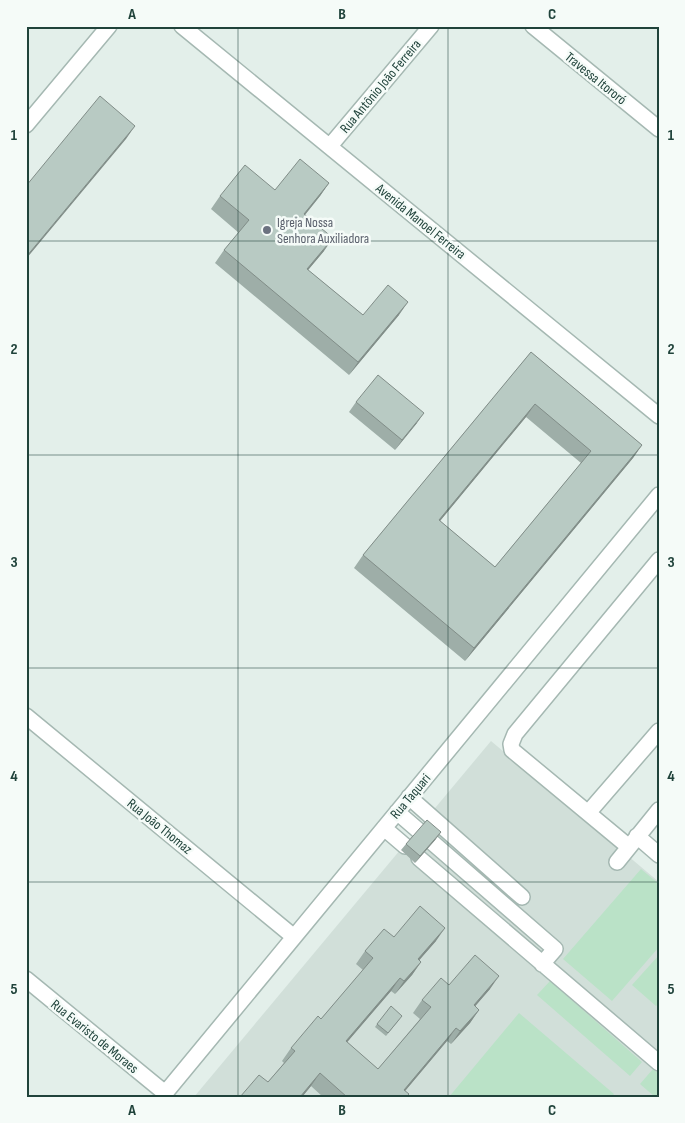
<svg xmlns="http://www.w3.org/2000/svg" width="685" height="1123" viewBox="0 0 685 1123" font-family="'Sofia Sans Condensed',sans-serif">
  <rect width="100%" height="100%" fill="#e3efea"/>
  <path fill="#d1dfd9" d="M 491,741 L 659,882 L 659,1097 L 194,1097 Z"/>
  <path fill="#bae2c7" d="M 641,869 L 659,884 L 659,947 L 612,1001 L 563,959 Z
    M 659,955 L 659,1003 L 656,1006 L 632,985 Z
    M 550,981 L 642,1062 L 630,1076 L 537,995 Z
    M 519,1013 L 614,1094 L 612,1097 L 449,1097 Z
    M 653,1069 L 659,1074 L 659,1097 L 655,1097 L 640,1084 Z"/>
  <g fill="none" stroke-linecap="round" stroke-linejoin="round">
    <defs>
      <path id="minor" d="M 182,26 L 659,416
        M 533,26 L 659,129
        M 26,125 L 109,26
        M 330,146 L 431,26
        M 26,716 L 294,937
        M 409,797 L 522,897
        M 397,812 L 419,831
        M 588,813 L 659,731
        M 384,828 L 405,846
        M 637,836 L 659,855
        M 433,843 L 555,949 L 542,964
        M 629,847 L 512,750 L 511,744 L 515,734 L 659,560
        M 419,858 L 659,1063
        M 617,862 L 659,810
        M 26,979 L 165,1093
        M 162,1097 L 659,495"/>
    </defs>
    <use href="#minor" stroke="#a5b8b2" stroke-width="18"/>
    <use href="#minor" stroke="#fff" stroke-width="15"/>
  </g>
  <path fill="#9eaea8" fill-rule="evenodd" d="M 329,183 L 320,196 L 305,215 L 324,251 L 308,270 L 363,315 L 399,315 L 349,375 L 215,263 L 224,250 L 239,233 L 211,209 L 220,196 Z
    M 531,352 L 642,445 L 633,458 L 465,661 L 354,568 L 363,555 ZM 526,417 L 581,463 L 495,567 L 440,521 Z
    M 356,402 L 417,423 L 395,450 L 349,412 Z
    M 436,839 L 415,863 L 401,850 L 406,844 Z
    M 394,937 L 436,941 L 419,960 L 421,962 L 412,975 L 395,994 L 391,991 L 347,1042 L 378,1069 L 420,1019 L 413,1013 L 422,1000 L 449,985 L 490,989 L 475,1006 L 479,1010 L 470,1023 L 451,1044 L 447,1041 L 405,1091 L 407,1097 L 323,1097 L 311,1086 L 302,1097 L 240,1097 L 268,1082 L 284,1063 L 282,1061 L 291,1048 L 321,1019 L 363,970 L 356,964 L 365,951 Z
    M 400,1019 L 386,1036 L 375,1027 L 377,1024 Z"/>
  <path fill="#818d88" d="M 135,126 L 126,139 L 26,259 L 26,257 Z
    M 329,183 L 320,196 L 295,227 L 304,214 Z
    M 333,238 L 324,251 L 298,282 L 307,269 Z
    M 408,302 L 399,315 L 349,375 L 358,362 Z
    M 535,404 L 526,417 L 430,533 L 439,520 Z
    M 424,413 L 417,423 L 395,450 L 402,440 Z
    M 642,445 L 633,458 L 465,661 L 474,648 Z
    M 441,832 L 436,839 L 415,863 L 420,856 Z
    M 445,928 L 436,941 L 409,972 L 418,959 Z
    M 421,962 L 412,975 L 395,994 L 404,981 Z
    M 499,976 L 490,989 L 465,1018 L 474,1005 Z
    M 400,978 L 391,991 L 337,1054 L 346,1041 Z
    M 479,1010 L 470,1023 L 451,1044 L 460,1031 Z
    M 456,1028 L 447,1041 L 400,1097 L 404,1090 Z
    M 320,1073 L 311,1086 L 302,1097 L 300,1097 Z"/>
  <path fill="#b8cac3" stroke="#818d88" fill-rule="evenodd" d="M 100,96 L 135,126 L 26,257 L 26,186 Z
    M 300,159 L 329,183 L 304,214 L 333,238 L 307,269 L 363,315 L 388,285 L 408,302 L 358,362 L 224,250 L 249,220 L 220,196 L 245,165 L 275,190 Z
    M 531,352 L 642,445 L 474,648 L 363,555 ZM 535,404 L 591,451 L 495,567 L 439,520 Z
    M 378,375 L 424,413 L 402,440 L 356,402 Z
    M 427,820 L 441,832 L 420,856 L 406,844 Z
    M 420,906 L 445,928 L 418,959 L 421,962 L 404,981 L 400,978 L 346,1041 L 378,1069 L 431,1007 L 422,1000 L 441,978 L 449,985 L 475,955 L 499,976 L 474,1005 L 479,1010 L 460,1031 L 456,1028 L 404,1090 L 409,1094 L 406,1097 L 347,1097 L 320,1073 L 300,1097 L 240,1097 L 259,1075 L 268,1082 L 295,1051 L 291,1048 L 318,1016 L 321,1019 L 373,958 L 365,951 L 384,929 L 394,937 Z
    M 391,1006 L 402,1016 L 388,1033 L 377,1024 Z"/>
  <path fill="none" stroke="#20433b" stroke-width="1" stroke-opacity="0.55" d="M 238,26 L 238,1097M 448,26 L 448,1097M 26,241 L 659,241M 26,455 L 659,455M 26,668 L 659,668M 26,882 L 659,882"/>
  <circle fill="#6b7280" stroke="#f5fbf8" stroke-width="2" cx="267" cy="230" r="5"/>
  <g text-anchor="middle" stroke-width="5" stroke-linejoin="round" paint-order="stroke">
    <g font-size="14" fill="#20433b" stroke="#f5fbf8">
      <text transform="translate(596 78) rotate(39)" y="5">Travessa Itororó</text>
      <text transform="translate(380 86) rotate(-50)" y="5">Rua Antônio João Ferreira</text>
      <text transform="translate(421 221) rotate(39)" y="5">Avenida Manoel Ferreira</text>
      <text transform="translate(410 796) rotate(-50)" y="5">Rua Taquari</text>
      <text transform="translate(160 826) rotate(39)" y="5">Rua João Thomaz</text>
      <text transform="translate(95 1036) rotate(39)" y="5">Rua Evaristo de Moraes</text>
    </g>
    <g font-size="14" fill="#5b616d" stroke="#f5fbf8" text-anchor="start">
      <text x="277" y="227">Igreja Nossa<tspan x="277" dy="16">Senhora Auxiliadora</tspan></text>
    </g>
  </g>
  <rect width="685" height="1123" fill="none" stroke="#f5fbf8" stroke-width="55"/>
  <rect x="28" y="28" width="630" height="1068" fill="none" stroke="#20433b" stroke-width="2"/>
  <g font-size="16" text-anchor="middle" font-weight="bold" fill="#20433b">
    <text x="132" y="19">A</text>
    <text x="342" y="19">B</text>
    <text x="552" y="19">C</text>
    <text x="14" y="140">1</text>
    <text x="671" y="140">1</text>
    <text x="14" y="354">2</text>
    <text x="671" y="354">2</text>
    <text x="14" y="567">3</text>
    <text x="671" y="567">3</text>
    <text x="14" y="781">4</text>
    <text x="671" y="781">4</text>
    <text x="14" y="994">5</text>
    <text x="671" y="994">5</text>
    <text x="132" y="1115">A</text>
    <text x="342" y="1115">B</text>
    <text x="552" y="1115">C</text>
  </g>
</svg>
